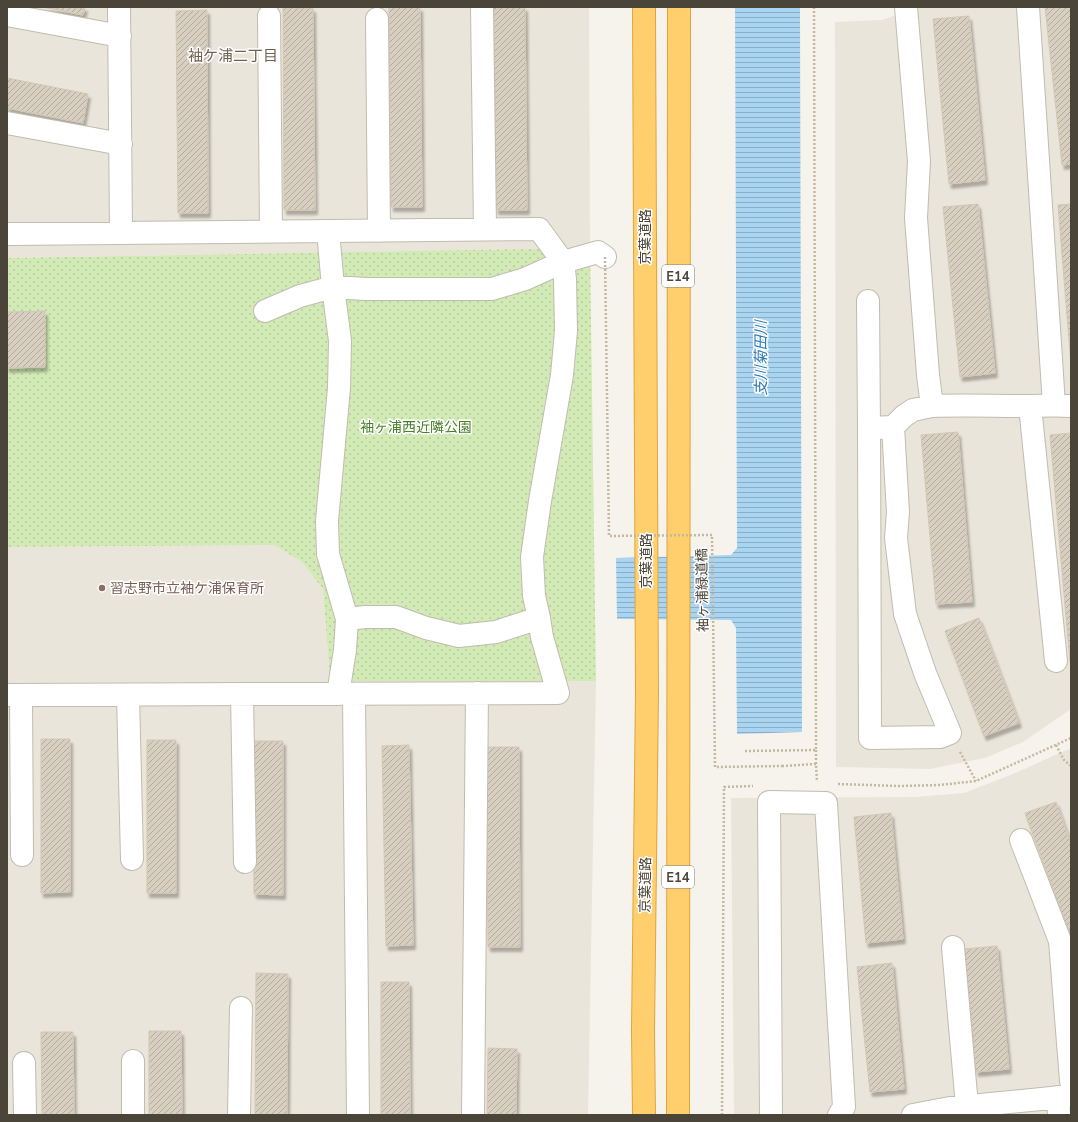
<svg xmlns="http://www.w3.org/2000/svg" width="1078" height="1122" viewBox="0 0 1078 1122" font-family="'Nunito Sans','Noto Sans JP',sans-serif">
  <defs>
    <pattern id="park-dots" width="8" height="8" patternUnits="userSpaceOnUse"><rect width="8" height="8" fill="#d2eab5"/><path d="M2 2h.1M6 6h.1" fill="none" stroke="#b6ca9c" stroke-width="1.8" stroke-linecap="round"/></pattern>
    <pattern id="water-rules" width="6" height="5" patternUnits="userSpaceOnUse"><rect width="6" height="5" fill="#a9d4f2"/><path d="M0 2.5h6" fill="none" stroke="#8caec5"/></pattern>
    <pattern id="building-hatch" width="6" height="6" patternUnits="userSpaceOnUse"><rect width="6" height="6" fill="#d8cfc1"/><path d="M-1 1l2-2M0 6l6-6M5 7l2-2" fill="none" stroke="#b1aa9e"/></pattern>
    <filter id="shadow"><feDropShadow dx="2.5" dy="4.5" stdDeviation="1" flood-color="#0004"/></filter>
  </defs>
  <rect width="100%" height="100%" fill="#f6f3ec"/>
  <path fill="#eae5da" d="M 7,7 L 589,7 L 590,248 L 7,258 Z
    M 920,7 L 1071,7 L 1071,709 L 1023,742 L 985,758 L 930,769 L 836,767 L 835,22 L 882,20 Z
    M 274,545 L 302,562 L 323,589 L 330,681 L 596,681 L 588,1115 L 7,1115 L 7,547 Z
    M 1071,748 L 1071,1115 L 734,1115 L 731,798 L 915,797 L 964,793 L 1013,774 Z"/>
  <path fill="url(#park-dots)" d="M 590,248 L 596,681 L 330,681 L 323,589 L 302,562 L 274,545 L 7,547 L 7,258 Z"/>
  <path fill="url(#water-rules)" d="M 735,7 L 800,7 L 802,732 L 737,734 L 736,628 L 731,620 L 617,619 L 616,558 L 731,555 L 737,548 Z"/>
  <path fill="url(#building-hatch)" stroke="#d3c7b4" filter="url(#shadow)" d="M 42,7 L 85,7 L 83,15 Z
    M 389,7 L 420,7 L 422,207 L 391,207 Z
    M 494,7 L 525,7 L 527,210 L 496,210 Z
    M 1045,7 L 1071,7 L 1071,164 L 1062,165 Z
    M 283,8 L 313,8 L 315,210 L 284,210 Z
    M 207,10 L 208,213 L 178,213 L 176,11 Z
    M 969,16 L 985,180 L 949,184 L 933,19 Z
    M 7,78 L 88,94 L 83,123 L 7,108 Z
    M 978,204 L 995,373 L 960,377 L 943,207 Z
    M 1071,204 L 1071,365 L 1058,205 Z
    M 45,311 L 45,367 L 7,368 L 7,312 Z
    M 958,432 L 972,602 L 936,604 L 921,435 Z
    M 1071,433 L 1071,662 L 1070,662 L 1050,435 Z
    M 979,618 L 1019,723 L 984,736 L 945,631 Z
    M 41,739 L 70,739 L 70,892 L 41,893 Z
    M 147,740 L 176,740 L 176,893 L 147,893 Z
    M 253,741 L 283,741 L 283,895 L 254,894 Z
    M 409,745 L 413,945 L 386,946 L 382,746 Z
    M 486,747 L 519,747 L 520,947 L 488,947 Z
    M 1056,802 L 1071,844 L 1071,928 L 1068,929 L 1025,813 Z
    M 891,813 L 903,939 L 866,943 L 854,817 Z
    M 997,946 L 1009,1069 L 976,1072 L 964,949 Z
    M 892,963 L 904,1089 L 870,1092 L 857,967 Z
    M 256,973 L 288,974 L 287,1115 L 255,1115 Z
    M 381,982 L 409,982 L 410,1115 L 381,1115 Z
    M 149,1031 L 181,1031 L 182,1115 L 149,1115 Z
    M 41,1032 L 73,1032 L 74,1115 L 42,1115 Z
    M 488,1048 L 517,1049 L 516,1115 L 487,1115 Z"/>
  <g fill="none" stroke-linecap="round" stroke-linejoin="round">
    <defs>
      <path id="minor" d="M 119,7 L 121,232
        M 482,7 L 485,229
        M 1028,7 L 1054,405
        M 7,15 L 120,36
        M 269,16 L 271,231
        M 377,19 L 379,231
        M 7,123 L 121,144
        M 328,231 L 333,287 L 340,341 L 339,388 L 327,521 L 328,554 L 347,619 L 345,650 L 338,694
        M 7,234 L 539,229 L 563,262 L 565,279 L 566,331 L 562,375 L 540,501 L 532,557 L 534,596 L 539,618 L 542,637 L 558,693 L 7,695
        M 868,301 L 869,428
        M 265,311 L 300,296 L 333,287 L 366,289 L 492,289 L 525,279 L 563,262 L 598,252 L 605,257
        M 932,406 C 963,405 994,406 1025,406 C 1040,406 1055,405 1071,406
        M 1030,406 L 1056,661
        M 893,427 L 898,512 L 896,538 L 905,614 L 925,673 L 950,733 L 940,737 L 870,738 L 869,428 L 893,427 L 904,416 L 913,410 L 932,406 L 928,375 L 916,218 L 919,161 L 906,7
        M 347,619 L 365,617 L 396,617 L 426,628 L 459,636 L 496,632 L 539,618
        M 242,694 L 245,862
        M 354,694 L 358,1115
        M 21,695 L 22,855
        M 128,695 L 132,859
        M 1021,840 L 1060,941 L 1071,1081
        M 953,947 L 967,1106
        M 24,1063 L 25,1115
        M 1058,1097 L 1059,1115
        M 133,1115 L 133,1061
        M 239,1115 L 241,1008
        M 473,1115 L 477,693
        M 771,1115 L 769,802 L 826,803 L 844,1107 L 839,1115
        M 913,1115 L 950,1108 L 1071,1096"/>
      <path id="highway" d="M 644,1115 L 643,1031 L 647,693 L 644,7
        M 678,1115 L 679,7"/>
    </defs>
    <use href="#minor" stroke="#c2bbae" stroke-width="24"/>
    <use href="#highway" stroke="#e0a43c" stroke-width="24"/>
    <path stroke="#c4b79f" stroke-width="2.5" stroke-dasharray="2 2" stroke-linecap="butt" d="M 1056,745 L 1064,760 L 1071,766
      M 745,751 L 816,750 L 814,7
      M 960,752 L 976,781
      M 816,764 L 816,750
      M 782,766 L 816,764 L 817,782
      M 838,784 L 899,786 L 940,785 L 976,781 L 1071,738
      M 722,1115 L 724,787 L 753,786"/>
    <use href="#minor" stroke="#fff" stroke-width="22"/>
    <use href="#highway" stroke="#ffcf6e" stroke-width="22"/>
    <path stroke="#c4b79f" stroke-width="2.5" stroke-dasharray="2 2" stroke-linecap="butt" d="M 605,257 L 609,536 L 712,535 L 715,767 L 782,766"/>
  </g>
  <circle fill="#8d6e63" stroke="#fff" stroke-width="1.5" cx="102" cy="588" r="4"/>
  <g text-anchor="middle" stroke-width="3" stroke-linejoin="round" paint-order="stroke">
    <g fill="#fff" stroke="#817c74" stroke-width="1">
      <rect x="662" y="265" width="32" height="22" rx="3"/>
      <rect x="662" y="866" width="32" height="22" rx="3"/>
    </g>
    <g font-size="13" font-weight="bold" fill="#4b4439">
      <text x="678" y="281">E14</text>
      <text x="678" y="882">E14</text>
    </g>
    <g font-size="14" fill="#4b4439" stroke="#fff">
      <text transform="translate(645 237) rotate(-90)" y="5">京葉道路</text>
      <text transform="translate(646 561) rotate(-90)" y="5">京葉道路</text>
      <text transform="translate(702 590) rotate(-91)" y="5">袖ヶ浦緑道橋</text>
      <text transform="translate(645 885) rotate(-89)" y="5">京葉道路</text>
    </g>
    <g font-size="14" fill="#4a7f2a" stroke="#fff">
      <text x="416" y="432">袖ヶ浦西近隣公園</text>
    </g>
    <g font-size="14" fill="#785e54" stroke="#fff" text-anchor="start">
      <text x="110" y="593">習志野市立袖ケ浦保育所</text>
    </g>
    <g font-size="15" fill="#6e6250" stroke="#fff">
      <text x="233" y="61">袖ケ浦二丁目</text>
    </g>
    <g font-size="15" font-style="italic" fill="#2e7ab2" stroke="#fff">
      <text transform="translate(761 358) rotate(-90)" y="5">支川菊田川</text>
    </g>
  </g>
  <rect width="1078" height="1122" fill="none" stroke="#4b4439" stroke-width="16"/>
</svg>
